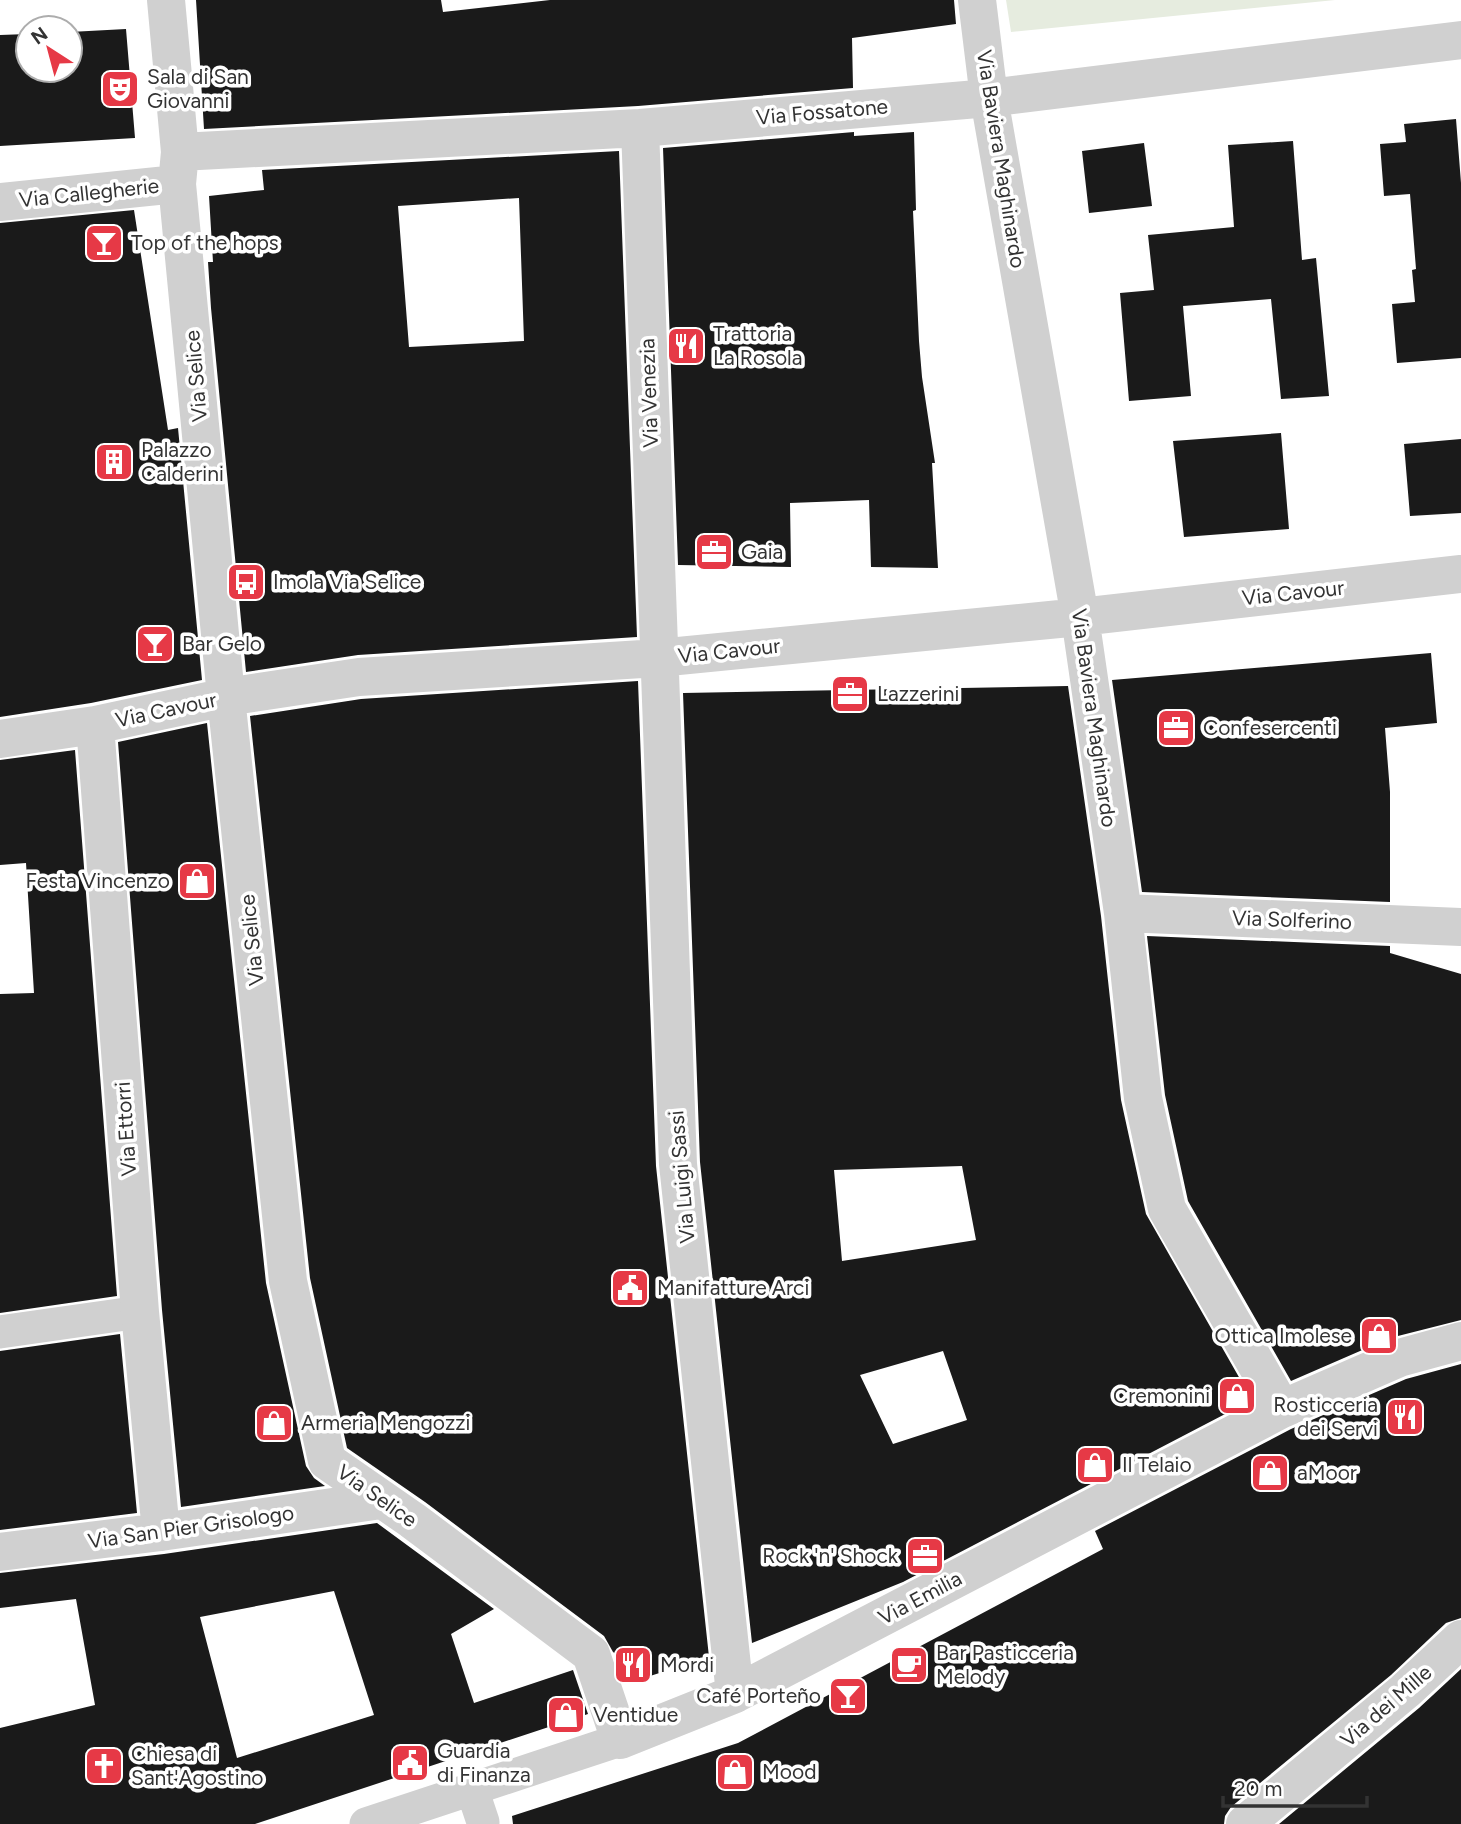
<svg xmlns="http://www.w3.org/2000/svg" width="1461" height="1824" viewBox="0 0 1461 1824" font-family="Figtree,sans-serif">
  <rect width="100%" height="100%" fill="#fff"/>
  <path fill="#e6ecdf" d="M 1006,0 L 1335,0 L 1011,32 Z"/>
  <path fill="#1a1a1a" fill-rule="evenodd" d="M 196,0 L 441,0 L 443,12 L 550,0 L 954,0 L 956,24 L 852,38 L 853,88 L 638,106 L 204,129 Z
    M 126,29 L 135,138 L 0,146 L 0,35 L 28,34 L 28,70 L 70,70 L 70,32 Z
    M 1456,119 L 1461,183 L 1461,358 L 1397,363 L 1392,304 L 1415,302 L 1412,270 L 1416,269 L 1410,194 L 1384,196 L 1380,144 L 1406,142 L 1404,124 Z
    M 854,132 L 854,136 L 914,132 L 916,210 L 913,211 L 919,341 L 922,377 L 935,463 L 932,463 L 938,568 L 871,567 L 869,500 L 790,503 L 791,567 L 678,565 L 663,148 Z
    M 1293,141 L 1302,260 L 1316,258 L 1329,396 L 1281,399 L 1271,299 L 1183,306 L 1191,396 L 1129,401 L 1120,293 L 1154,290 L 1148,235 L 1234,227 L 1228,145 Z
    M 1144,143 L 1152,206 L 1089,213 L 1082,151 Z
    M 619,151 L 637,637 L 358,655 L 246,672 L 211,308 L 208,262 L 213,262 L 209,196 L 264,190 L 262,170 ZM 519,198 L 524,341 L 409,347 L 398,206 Z
    M 134,210 L 168,430 L 178,428 L 202,680 L 91,703 L 0,717 L 0,223 Z
    M 1281,433 L 1289,529 L 1184,537 L 1173,441 Z
    M 1461,439 L 1461,513 L 1410,516 L 1404,444 Z
    M 1431,653 L 1437,723 L 1385,728 L 1390,792 L 1390,902 L 1142,892 L 1112,680 Z
    M 638,681 L 656,1166 L 709,1657 L 647,1677 L 613,1652 L 604,1636 L 425,1502 L 347,1448 L 310,1278 L 250,716 L 361,699 Z
    M 1068,686 L 1101,916 L 1121,1100 L 1146,1214 L 1252,1400 L 903,1582 L 752,1643 L 700,1162 L 683,693 ZM 962,1166 L 976,1240 L 842,1261 L 834,1170 ZM 943,1351 L 967,1420 L 893,1444 L 860,1375 Z
    M 207,723 L 266,1283 L 306,1466 L 314,1478 L 325,1486 L 181,1507 L 162,1310 L 118,742 Z
    M 75,750 L 117,1296 L 0,1313 L 0,994 L 34,993 L 26,863 L 0,865 L 0,760 Z
    M 1147,936 L 1390,946 L 1390,953 L 1461,974 L 1461,1320 L 1390,1338 L 1291,1381 L 1188,1201 L 1165,1095 Z
    M 120,1334 L 137,1513 L 0,1530 L 0,1351 Z
    M 1461,1364 L 1461,1618 L 1446,1623 L 1391,1675 L 1231,1807 L 1225,1816 L 1224,1824 L 513,1824 L 512,1816 L 738,1743 L 1103,1549 L 1095,1531 L 1291,1429 L 1406,1379 Z
    M 377,1523 L 494,1609 L 451,1634 L 474,1703 L 573,1670 L 588,1714 L 255,1824 L 0,1824 L 0,1728 L 95,1705 L 76,1599 L 0,1608 L 0,1573 L 164,1554 ZM 334,1591 L 374,1715 L 237,1758 L 200,1617 Z
    M 1461,1669 L 1461,1824 L 1279,1824 L 1419,1708 Z"/>
  <g fill="none" stroke-linecap="round" stroke-linejoin="round">
    <path stroke="#d0d0d0" stroke-width="33" d="M 0,1332 L 140,1312
      M 472,1789 L 483,1822
      M 366,1824 L 620,1740"/>
    <path stroke="#d0d0d0" stroke-width="38" d="M 166,0 L 180,152 L 177,184 L 226,697 L 288,1281 L 327,1461 L 412,1520 L 591,1654 L 620,1740 L 735,1694 L 1282,1409 L 1399,1358 L 1461,1341
      M 977,0 L 989,98 L 1080,617 L 1123,913 L 1143,1098 L 1167,1209 L 1282,1409
      M 640,128 L 678,1164 L 735,1694
      M 180,152 L 640,128 L 989,98 L 1461,40
      M 0,202 L 177,184
      M 95,725 L 140,1312 L 161,1532
      M 0,739 L 95,725 L 226,697 L 359,677 L 658,658 L 1080,617 L 1461,574
      M 1123,913 L 1461,927
      M 0,1552 L 161,1532 L 381,1500
      M 1245,1824 L 1405,1691 L 1461,1639"/>
  </g>
  <defs>
    <symbol id="theatre-square" viewBox="-11 -11 22 22"><rect x="-9" y="-9" width="18" height="18" rx="4" fill="#e63946" stroke="#fff"/><path d="M-5-5.5Q0-4 5-5.5V0Q5 5 0 6Q-5 5-5 0ZM-3.3-2.5H-1v1.5H-3.3ZM1-2.5H3.3v1.5H1ZM-2.8 1Q0 5.5 2.8 1Z" fill="#fff"/></symbol>
    <symbol id="bar-square" viewBox="-11 -11 22 22"><rect x="-9" y="-9" width="18" height="18" rx="4" fill="#e63946" stroke="#fff"/><path d="M-6-5H6L.8 .8V4.5H3.5V6h-7V4.5H-.8V.8Z" fill="#fff"/></symbol>
    <symbol id="restaurant-square" viewBox="-11 -11 22 22"><rect x="-9" y="-9" width="18" height="18" rx="4" fill="#e63946" stroke="#fff"/><path d="M-5-6h1v4h1v-4h1v4h1v-4h1v5L-1.5 .5V6h-2V.5L-5-1ZM5-6V6H3V1.5H1.5Q1.5-4 5-6Z" fill="#fff"/></symbol>
    <symbol id="building-square" viewBox="-11 -11 22 22"><rect x="-9" y="-9" width="18" height="18" rx="4" fill="#e63946" stroke="#fff"/><path d="M-4-6H4V6H1V3H-1V6H-4ZM-2.5-4.3h1.7v1.8h-1.7ZM.8-4.3h1.7v1.8H.8ZM-2.5-1h1.7V.8h-1.7ZM.8-1h1.7V.8H.8Z" fill="#fff"/></symbol>
    <symbol id="office-square" viewBox="-11 -11 22 22"><rect x="-9" y="-9" width="18" height="18" rx="4" fill="#e63946" stroke="#fff"/><path d="M-6-3h4V-5.5h4V-3h4V5H-6ZM-1-4.5V-3h2v-1.5ZM-6 0V1H6V0Z" fill="#fff"/></symbol>
    <symbol id="bus-square" viewBox="-11 -11 22 22"><rect x="-9" y="-9" width="18" height="18" rx="4" fill="#e63946" stroke="#fff"/><path d="M-5-6H5V4H4V6H2V4H-2V6H-4V4H-5ZM-3.5-4V0h7V-4ZM-3.5 1.2v1.5H-2V1.2ZM2 1.2v1.5H3.5V1.2Z" fill="#fff"/></symbol>
    <symbol id="shop-square" viewBox="-11 -11 22 22"><rect x="-9" y="-9" width="18" height="18" rx="4" fill="#e63946" stroke="#fff"/><path d="M-5-2.5h2.3a2.7 3.5 0 0 1 5.4 0H5L5.5 6h-11ZM-1.5-2.5h3a1.5 2.3 0 0 0-3 0Z" fill="#fff"/></symbol>
    <symbol id="civic-square" viewBox="-11 -11 22 22"><rect x="-9" y="-9" width="18" height="18" rx="4" fill="#e63946" stroke="#fff"/><path d="M-.6-6.5H3V-4.5H.6V-3L4-1V1h2V6H-6V1h2V-1L-.6-3ZM-1.2 2.5V6h2.4V2.5Z" fill="#fff"/></symbol>
    <symbol id="cafe-square" viewBox="-11 -11 22 22"><rect x="-9" y="-9" width="18" height="18" rx="4" fill="#e63946" stroke="#fff"/><path d="M-5.5-4.5H6V0H3Q3 3.5 0 3.5H-2.5Q-5.5 3.5-5.5 0ZM3-3.2v2h1.7v-2ZM-6 4.5H4V6H-6Z" fill="#fff"/></symbol>
    <symbol id="church-square" viewBox="-11 -11 22 22"><rect x="-9" y="-9" width="18" height="18" rx="4" fill="#e63946" stroke="#fff"/><path d="M-1.2-6h2.4v3.5h3.3v2.4h-3.3V6h-2.4V-.1h-3.3v-2.4h3.3Z" fill="#fff"/></symbol>
  </defs>
  <g fill-rule="evenodd">
    <use href="#theatre-square" x="98" y="67" width="44" height="44"/>
    <use href="#bar-square" x="82" y="221" width="44" height="44"/>
    <use href="#restaurant-square" x="664" y="324" width="44" height="44"/>
    <use href="#building-square" x="92" y="440" width="44" height="44"/>
    <use href="#office-square" x="692" y="530" width="44" height="44"/>
    <use href="#bus-square" x="224" y="560" width="44" height="44"/>
    <use href="#bar-square" x="133" y="622" width="44" height="44"/>
    <use href="#office-square" x="828" y="672" width="44" height="44"/>
    <use href="#office-square" x="1154" y="706" width="44" height="44"/>
    <use href="#shop-square" x="175" y="859" width="44" height="44"/>
    <use href="#civic-square" x="608" y="1266" width="44" height="44"/>
    <use href="#shop-square" x="1357" y="1314" width="44" height="44"/>
    <use href="#shop-square" x="1215" y="1374" width="44" height="44"/>
    <use href="#restaurant-square" x="1383" y="1395" width="44" height="44"/>
    <use href="#shop-square" x="252" y="1401" width="44" height="44"/>
    <use href="#shop-square" x="1073" y="1443" width="44" height="44"/>
    <use href="#shop-square" x="1248" y="1451" width="44" height="44"/>
    <use href="#office-square" x="903" y="1534" width="44" height="44"/>
    <use href="#restaurant-square" x="611" y="1643" width="44" height="44"/>
    <use href="#cafe-square" x="887" y="1643" width="44" height="44"/>
    <use href="#bar-square" x="826" y="1674" width="44" height="44"/>
    <use href="#shop-square" x="544" y="1693" width="44" height="44"/>
    <use href="#civic-square" x="388" y="1741" width="44" height="44"/>
    <use href="#church-square" x="82" y="1744" width="44" height="44"/>
    <use href="#shop-square" x="713" y="1750" width="44" height="44"/>
  </g>
  <g text-anchor="middle" stroke-width="7" stroke-linejoin="round" paint-order="stroke">
    <g font-size="21" fill="#333" stroke="#fff" text-anchor="start">
      <text x="147" y="84">Sala di San<tspan x="147" dy="24">Giovanni</tspan></text>
      <text x="131" y="250">Top of the hops</text>
      <text x="713" y="341">Trattoria<tspan x="713" dy="24">La Rosola</tspan></text>
      <text x="141" y="457">Palazzo<tspan x="141" dy="24">Calderini</tspan></text>
      <text x="741" y="559">Gaia</text>
      <text x="273" y="589">Imola Via Selice</text>
      <text x="182" y="651">Bar Gelo</text>
      <text x="877" y="701">Lazzerini</text>
      <text x="1203" y="735">Confesercenti</text>
      <text x="170" y="888" text-anchor="end">Festa Vincenzo</text>
      <text x="657" y="1295">Manifatture Arci</text>
      <text x="1352" y="1343" text-anchor="end">Ottica Imolese</text>
      <text x="1210" y="1403" text-anchor="end">Cremonini</text>
      <text x="1378" y="1412" text-anchor="end">Rosticceria<tspan x="1378" dy="24">dei Servi</tspan></text>
      <text x="301" y="1430">Armeria Mengozzi</text>
      <text x="1122" y="1472">Il Telaio</text>
      <text x="1297" y="1480">aMoor</text>
      <text x="898" y="1563" text-anchor="end">Rock 'n' Shock</text>
      <text x="936" y="1660">Bar Pasticceria<tspan x="936" dy="24">Melody</tspan></text>
      <text x="660" y="1672">Mordi</text>
      <text x="821" y="1703" text-anchor="end">Café Porteño</text>
      <text x="593" y="1722">Ventidue</text>
      <text x="437" y="1758">Guardia<tspan x="437" dy="24">di Finanza</tspan></text>
      <text x="131" y="1761">Chiesa di<tspan x="131" dy="24">Sant'Agostino</tspan></text>
      <text x="762" y="1779">Mood</text>
    </g>
    <g font-size="21" fill="#333" stroke="#fff">
      <text transform="translate(822 112) rotate(-5)" y="7">Via Fossatone</text>
      <text transform="translate(1001 159) rotate(81)" y="7">Via Baviera Maghinardo</text>
      <text transform="translate(89 193) rotate(-6)" y="7">Via Callegherie</text>
      <text transform="translate(196 376) rotate(-95)" y="7">Via Selice</text>
      <text transform="translate(649 393) rotate(-92)" y="7">Via Venezia</text>
      <text transform="translate(1293 593) rotate(-6)" y="7">Via Cavour</text>
      <text transform="translate(729 651) rotate(-6)" y="7">Via Cavour</text>
      <text transform="translate(166 710) rotate(-12)" y="7">Via Cavour</text>
      <text transform="translate(1094 718) rotate(82)" y="7">Via Baviera Maghinardo</text>
      <text transform="translate(1292 920) rotate(2)" y="7">Via Solferino</text>
      <text transform="translate(252 940) rotate(-96)" y="7">Via Selice</text>
      <text transform="translate(126 1129) rotate(-94)" y="7">Via Ettorri</text>
      <text transform="translate(682 1177) rotate(-95)" y="7">Via Luigi Sassi</text>
      <text transform="translate(377 1496) rotate(35)" y="7">Via Selice</text>
      <text transform="translate(191 1527) rotate(-8)" y="7">Via San Pier Grisologo</text>
      <text transform="translate(920 1598) rotate(-28)" y="7">Via Emilia</text>
      <text transform="translate(1386 1706) rotate(-41)" y="7">Via dei Mille</text>
    </g>
  </g>
  <g transform="translate(49 49) rotate(324)"><circle r="33" fill="#ffffff" stroke="#adadad" stroke-width="2"/>
  <path d="M0-5L12 26L0 18L-12 26Z" fill="#e63946"/>
  <text y="-10" font-size="19" font-weight="bold" text-anchor="middle" fill="#333333">N</text>
  </g>
  <path d="M1223 1796v10h144v-10" fill="none" stroke="#333333" stroke-width="3.5"/>
  <text x="1234" y="1796" font-size="21" fill="#333333" stroke="#ffffff" stroke-width="5" paint-order="stroke">20 m</text>
</svg>
